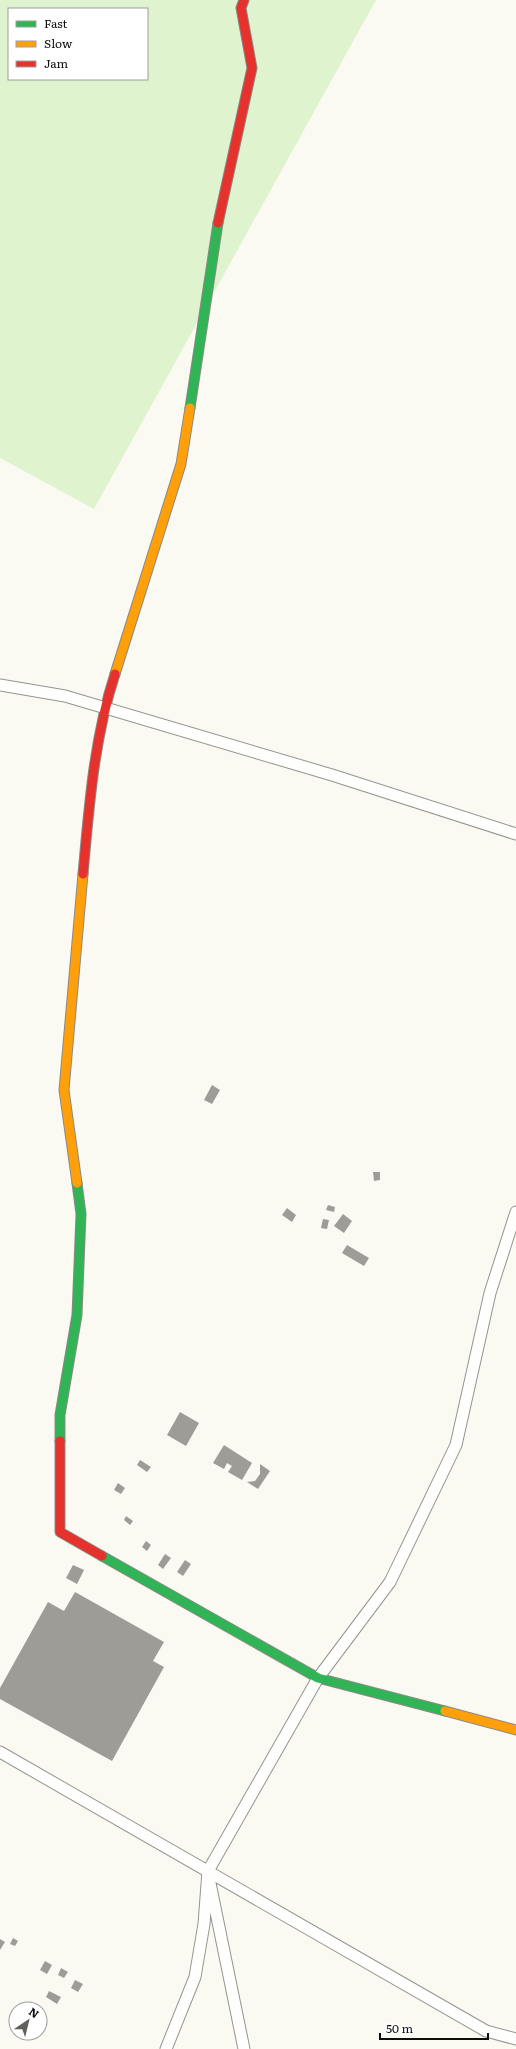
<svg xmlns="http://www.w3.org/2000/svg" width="516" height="2049" viewBox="0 0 516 2049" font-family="Literata,serif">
  <rect width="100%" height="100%" fill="#fbfaf2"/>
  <path fill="#dff3cf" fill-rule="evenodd" d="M 0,0 L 376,0 L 94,509 L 0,458 ZM 9,9 L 147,9 L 147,79 L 9,79 Z"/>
  <path fill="#9e9c97" d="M 212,1085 L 220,1090 L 212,1104 L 204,1100 Z
    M 373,1172 L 380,1172 L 380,1180 L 374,1181 Z
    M 328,1205 L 335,1207 L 334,1212 L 326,1210 Z
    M 287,1208 L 296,1215 L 292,1222 L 282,1215 Z
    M 343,1214 L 352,1221 L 344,1233 L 334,1226 Z
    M 323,1219 L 329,1220 L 327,1229 L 321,1228 Z
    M 347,1245 L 369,1258 L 364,1266 L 342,1253 Z
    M 180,1412 L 199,1423 L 186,1446 L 167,1435 Z
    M 224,1445 L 252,1463 L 242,1480 L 228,1472 L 232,1466 L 227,1463 L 224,1469 L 213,1463 Z
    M 140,1460 L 151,1467 L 147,1472 L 137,1465 Z
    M 260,1464 L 270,1471 L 258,1489 L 247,1482 L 255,1481 L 260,1474 Z
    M 118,1483 L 125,1488 L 121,1494 L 114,1490 Z
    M 126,1516 L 133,1521 L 130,1525 L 124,1520 Z
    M 146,1541 L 151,1545 L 147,1551 L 142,1547 Z
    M 165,1554 L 171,1558 L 163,1569 L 158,1565 Z
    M 185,1560 L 191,1564 L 183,1576 L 177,1572 Z
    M 73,1565 L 84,1570 L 77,1584 L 66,1578 Z
    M 75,1592 L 164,1642 L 153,1661 L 164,1667 L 112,1761 L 0,1699 L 0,1688 L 48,1602 L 64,1611 Z
    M 13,1938 L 18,1941 L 15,1946 L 10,1944 Z
    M 0,1939 L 5,1942 L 0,1950 Z
    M 45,1961 L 52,1965 L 47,1974 L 40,1970 Z
    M 61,1968 L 68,1972 L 64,1978 L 58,1975 Z
    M 75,1980 L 83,1984 L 78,1992 L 71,1988 Z
    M 49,1991 L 61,1997 L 57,2004 L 46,1997 Z"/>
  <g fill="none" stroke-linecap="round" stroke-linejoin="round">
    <defs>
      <path id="street" d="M 0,685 L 65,696 L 332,775 L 516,834
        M 0,1752 L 486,2031 L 516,2039
        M 210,1883 L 244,2049
        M 166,2049 L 195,1977 L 204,1924 L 208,1871 L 318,1678 L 390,1582 L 456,1445 L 490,1293 L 516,1212"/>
      <path id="fast" d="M 190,408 L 218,223
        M 60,1441 L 60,1415 L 77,1315 L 81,1214 L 77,1183
        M 102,1556 L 318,1678 L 445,1711"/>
      <path id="slow" d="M 115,674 L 181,464 L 190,408
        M 77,1183 L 64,1090 L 83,874
        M 445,1711 L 516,1730"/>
      <path id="jam" d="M 218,223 L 252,68 L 241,8 L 244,0
        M 83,874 C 89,807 94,738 115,674
        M 60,1441 L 60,1532 L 102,1556"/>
    </defs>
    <use href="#street" stroke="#949490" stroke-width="13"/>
    <use href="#fast" stroke="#8b8a87" stroke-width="11"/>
    <use href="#slow" stroke="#8b8a87" stroke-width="11"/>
    <use href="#jam" stroke="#8b8a87" stroke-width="11"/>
    <use href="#street" stroke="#fefefd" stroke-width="11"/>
    <use href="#fast" stroke="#30b455" stroke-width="9"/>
    <use href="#slow" stroke="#ff9f0a" stroke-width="9"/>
    <use href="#jam" stroke="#e5322d" stroke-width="9"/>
  </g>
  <rect x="8" y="8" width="140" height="72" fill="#ffffff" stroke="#9e9e9e"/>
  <rect x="16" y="21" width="20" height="6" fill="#30b455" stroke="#9e9e9e"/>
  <text x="44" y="28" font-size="12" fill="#0d0d0d">Fast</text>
  <rect x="16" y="41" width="20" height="6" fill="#ff9f0a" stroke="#9e9e9e"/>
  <text x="44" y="48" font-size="12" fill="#0d0d0d">Slow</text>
  <rect x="16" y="61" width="20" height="6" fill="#e5322d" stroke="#9e9e9e"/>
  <text x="44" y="68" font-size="12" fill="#0d0d0d">Jam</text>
  <g transform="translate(28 2021) rotate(35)"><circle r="19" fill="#ffffff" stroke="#9e9e9e"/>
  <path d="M0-3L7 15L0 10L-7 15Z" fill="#60605d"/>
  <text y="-6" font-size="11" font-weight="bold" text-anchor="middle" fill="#0d0d0d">N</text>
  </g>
  <path d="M380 2033v6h108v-6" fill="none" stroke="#0d0d0d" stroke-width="2"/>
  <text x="386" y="2033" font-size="12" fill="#0d0d0d" stroke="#ffffff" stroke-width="3" paint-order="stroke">50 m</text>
</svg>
